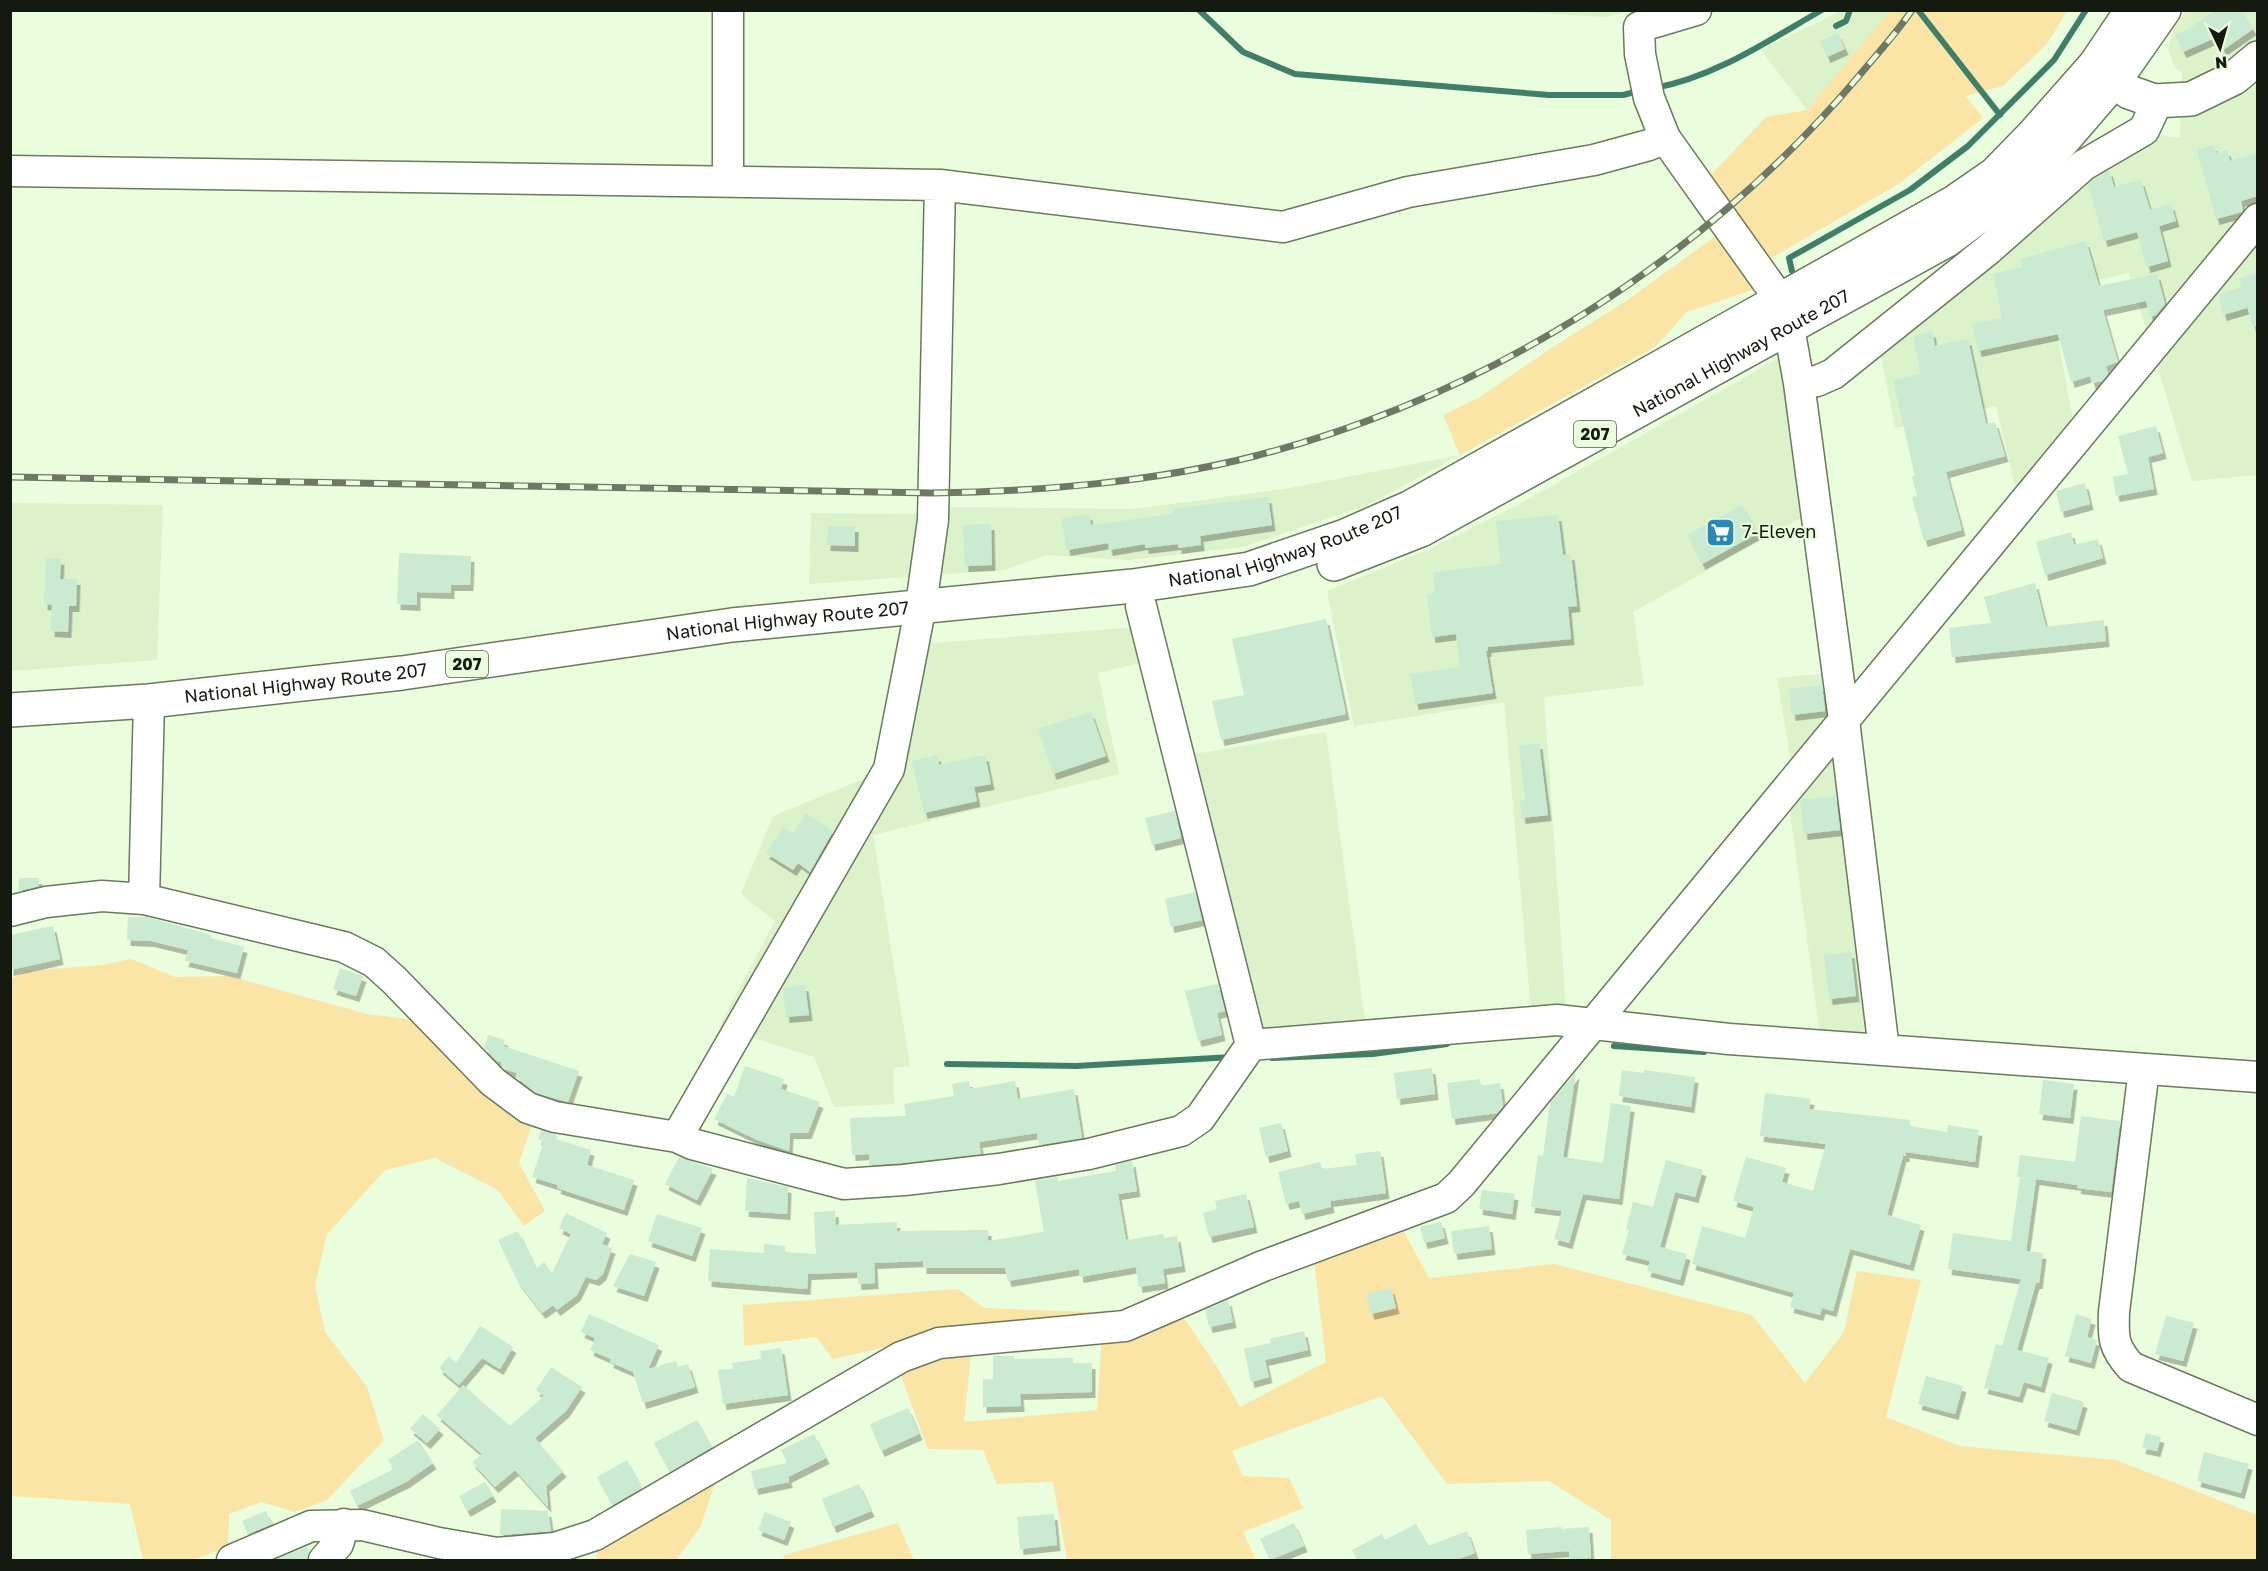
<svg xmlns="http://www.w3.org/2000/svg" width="2268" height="1571" viewBox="0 0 2268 1571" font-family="'Golos Text',sans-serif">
  <defs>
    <filter id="shadow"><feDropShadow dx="3.5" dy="6" stdDeviation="0" flood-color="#0004"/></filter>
  </defs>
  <rect width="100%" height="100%" fill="#eafddc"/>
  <path fill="#dbf2cb" d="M 1503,11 L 1630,10 L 1630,11 L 1607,17 Z
    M 1841,11 L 1887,11 L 1888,13 L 1807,110 L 1761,50 Z
    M 2186,11 L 2257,11 L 2257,475 L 2192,481 L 2129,273 L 2049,291 L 2074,425 L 2017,493 L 1996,406 L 1895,428 L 1880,351 L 2125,130 L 2180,138 L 2182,73 L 2174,66 L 2168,49 L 2174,29 Z
    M 1788,353 L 1810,513 L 1633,612 L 1644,685 L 1544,697 L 1566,1008 L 1531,1011 L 1504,702 L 1354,726 L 1327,591 L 1427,550 L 1516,506 Z
    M 1460,455 L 1365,506 L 1243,547 L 1129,560 L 1047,555 L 1005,570 L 809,584 L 811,513 L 913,514 L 951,507 L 1133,509 L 1285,489 Z
    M 11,503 L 163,505 L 157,660 L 11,671 Z
    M 1138,627 L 1145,662 L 1098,673 L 1119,774 L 873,835 L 910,1066 L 893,1068 L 894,1104 L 834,1107 L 814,1057 L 719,1027 L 775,921 L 741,894 L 773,816 L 898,765 L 921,644 Z
    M 1829,673 L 1874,1040 L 1820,1036 L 1789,804 L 1791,761 L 1777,678 Z
    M 1326,732 L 1366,1027 L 1256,1036 L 1188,755 Z"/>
  <path fill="#fae5a6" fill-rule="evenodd" d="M 1887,11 L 2067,11 L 2047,44 L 2003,86 L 1966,96 L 1983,118 L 1900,183 L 1747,272 L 1758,288 L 1687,312 L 1655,347 L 1460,455 L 1443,415 L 1480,397 L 1551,348 L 1626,301 L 1717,235 L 1689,198 L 1766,117 L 1807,110 L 1888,13 Z
    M 131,959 L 175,977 L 229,976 L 367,1014 L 413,1020 L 489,1099 L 533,1122 L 519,1163 L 545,1211 L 524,1226 L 498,1190 L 435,1158 L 385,1170 L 327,1234 L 315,1285 L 325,1332 L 367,1387 L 384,1440 L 327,1500 L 295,1512 L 261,1502 L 229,1514 L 228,1546 L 194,1560 L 143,1560 L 130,1504 L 11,1496 L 11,979 L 27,971 L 102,965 Z
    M 1404,1232 L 1429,1278 L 1554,1264 L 1752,1315 L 1805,1383 L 1844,1332 L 1857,1271 L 1921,1280 L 1886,1417 L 1960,1446 L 2116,1460 L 2257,1515 L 2257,1560 L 1611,1560 L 1611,1520 L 1549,1481 L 1447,1484 L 1382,1396 L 1232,1451 L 1243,1476 L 1289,1478 L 1303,1508 L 1243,1532 L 1256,1560 L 1067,1560 L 1053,1482 L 997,1484 L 983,1450 L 928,1449 L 890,1346 L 833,1359 L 816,1337 L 744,1346 L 743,1305 L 958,1289 L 984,1308 L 1091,1312 L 1102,1335 L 1184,1318 L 1217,1367 L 1240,1407 L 1326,1362 L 1314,1261 ZM 1102,1335 L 1097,1410 L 964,1422 L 972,1347 Z
    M 717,1476 L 700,1528 L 676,1560 L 597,1560 L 596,1550 Z
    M 898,1523 L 914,1560 L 783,1560 L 784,1555 Z"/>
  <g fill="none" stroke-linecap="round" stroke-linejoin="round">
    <path stroke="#3f7f6a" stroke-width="6" d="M 1199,10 L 1243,52 L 1295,74 L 1549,95 L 1623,95 L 1639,91
      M 1918,10 L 2000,115
      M 1836,26 L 1846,21 L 1850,10
      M 1655,88 C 1715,77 1769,40 1822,10
      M 1792,271 L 1789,258 L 1910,190 L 1968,146 L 2054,60 L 2086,10
      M 1614,1046 L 1704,1052
      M 1272,1058 L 1373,1054 L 1447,1044
      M 947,1064 L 1076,1066 L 1232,1057"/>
  </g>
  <path fill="#caead1" filter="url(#shadow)" d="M 2215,10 L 2241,10 L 2253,29 L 2223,50 L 2217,37 L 2183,52 L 2175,35 L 2189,29 Z
    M 1838,33 L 1845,49 L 1827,57 L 1820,41 Z
    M 2214,145 L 2216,153 L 2227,150 L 2230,161 L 2258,153 L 2258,196 L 2241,201 L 2243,210 L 2242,212 L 2216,219 L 2197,150 Z
    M 2109,170 L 2114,187 L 2141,180 L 2150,210 L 2171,204 L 2176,221 L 2159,226 L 2168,261 L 2147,267 L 2137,232 L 2104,241 L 2088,184 Z
    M 2086,241 L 2099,286 L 2157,274 L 2165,304 L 2156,315 L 2150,317 L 2146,301 L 2103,310 L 2118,362 L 2106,366 L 2108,374 L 2102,381 L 2092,383 L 2090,376 L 2071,382 L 2058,334 L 1978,351 L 1972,324 L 2002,318 L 1993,274 L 2022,267 L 2020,259 Z
    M 2258,273 L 2258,326 L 2253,327 L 2247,306 L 2247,308 L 2223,315 L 2219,294 L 2242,287 L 2239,278 Z
    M 1932,331 L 1935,346 L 1968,339 L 1986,424 L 1995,422 L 2005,456 L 1946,472 L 1962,530 L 1924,541 L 1912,497 L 1917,496 L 1912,477 L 1915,476 L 1893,380 L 1921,374 L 1913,336 Z
    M 2156,426 L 2163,453 L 2148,457 L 2154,489 L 2116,496 L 2113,477 L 2128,474 L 2118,436 Z
    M 2085,483 L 2090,504 L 2061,512 L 2056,491 Z
    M 1268,497 L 1272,525 L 1200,536 L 1201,545 L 1178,548 L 1178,544 L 1145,548 L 1145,544 L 1109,550 L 1108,543 L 1067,550 L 1061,519 L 1089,514 L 1091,525 L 1173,514 L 1173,509 Z
    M 1742,505 L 1758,533 L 1702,564 L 1687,535 Z
    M 1558,515 L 1563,555 L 1571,554 L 1577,606 L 1568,607 L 1571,639 L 1488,647 L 1488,651 L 1486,651 L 1493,693 L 1415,704 L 1410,674 L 1460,667 L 1456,634 L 1432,637 L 1427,594 L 1435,593 L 1433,572 L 1501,564 L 1496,521 Z
    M 991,524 L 992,565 L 965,566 L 963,525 Z
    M 828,526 L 855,526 L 855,546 L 827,545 Z
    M 2071,532 L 2074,545 L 2098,539 L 2103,558 L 2045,575 L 2036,542 Z
    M 399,553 L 471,556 L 470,585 L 451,585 L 451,593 L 417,592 L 417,605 L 397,604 Z
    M 46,558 L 61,559 L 60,579 L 77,579 L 76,606 L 69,606 L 68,632 L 51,631 L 52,605 L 44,604 Z
    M 2035,583 L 2046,627 L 2104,620 L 2106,641 L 1952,657 L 1949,628 L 1991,623 L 1984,597 Z
    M 1326,619 L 1346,714 L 1221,740 L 1212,701 L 1244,695 L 1232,639 Z
    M 1822,685 L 1825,711 L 1792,715 L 1789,689 Z
    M 1091,712 L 1106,756 L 1053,774 L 1038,729 Z
    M 1539,743 L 1548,815 L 1522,818 L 1520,800 L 1525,800 L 1519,746 Z
    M 937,755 L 939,765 L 985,755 L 991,784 L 974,787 L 977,801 L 924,813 L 912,761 Z
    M 1836,796 L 1840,830 L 1804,834 L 1800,800 Z
    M 1175,811 L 1181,838 L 1152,845 L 1145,818 Z
    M 806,813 L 833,831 L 810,872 L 798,863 L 793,870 L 766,853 L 783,827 L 792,834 Z
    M 19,878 L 39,878 L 39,886 L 18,891 Z
    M 1195,892 L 1202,920 L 1171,927 L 1165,899 Z
    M 128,917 L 147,917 L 161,921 L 211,935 L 211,938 L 244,947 L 237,973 L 185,961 L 188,950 L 151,941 L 127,940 Z
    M 53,926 L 60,959 L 10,970 L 10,935 Z
    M 1851,952 L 1856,996 L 1829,999 L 1824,955 Z
    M 340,968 L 363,976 L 356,996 L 333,989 Z
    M 1218,984 L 1225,1011 L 1217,1013 L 1222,1035 L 1198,1041 L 1185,991 Z
    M 805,985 L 809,1015 L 786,1017 L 783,988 Z
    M 488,1035 L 505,1040 L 503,1046 L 579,1071 L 568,1102 L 536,1093 L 516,1077 L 517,1073 L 504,1069 L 501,1065 L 501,1062 L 497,1061 L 484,1048 Z
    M 745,1066 L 784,1079 L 781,1089 L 820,1102 L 808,1133 L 790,1133 L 789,1151 L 755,1139 L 714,1119 L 727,1094 L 734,1097 Z
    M 1432,1068 L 1435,1094 L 1397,1099 L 1394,1073 Z
    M 1622,1070 L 1644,1073 L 1644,1070 L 1695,1077 L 1691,1107 L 1619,1096 Z
    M 1576,1072 L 1563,1157 L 1603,1163 L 1611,1103 L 1631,1106 L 1619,1199 L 1583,1194 L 1569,1243 L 1554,1239 L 1562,1211 L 1531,1207 L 1538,1155 L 1543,1156 L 1550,1103 Z
    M 1480,1079 L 1481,1086 L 1500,1083 L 1503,1106 L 1497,1113 L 1452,1119 L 1447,1083 Z
    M 2043,1080 L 2074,1084 L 2070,1118 L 2039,1114 Z
    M 969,1081 L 970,1089 L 1015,1081 L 1018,1099 L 1074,1089 L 1082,1138 L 1039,1145 L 1037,1133 L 979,1142 L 981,1154 L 902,1163 L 869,1165 L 869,1154 L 852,1155 L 850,1118 L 906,1116 L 904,1104 L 954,1096 L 952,1084 Z
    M 1765,1093 L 1811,1099 L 1809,1109 L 1910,1120 L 1910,1126 L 1947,1132 L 1948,1125 L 1979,1130 L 1975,1162 L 1906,1152 L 1906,1156 L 1903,1156 L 1887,1215 L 1921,1225 L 1910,1265 L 1850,1249 L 1833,1311 L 1822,1308 L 1820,1315 L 1790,1307 L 1794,1293 L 1692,1264 L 1702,1226 L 1745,1238 L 1754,1207 L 1733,1201 L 1746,1157 L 1786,1168 L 1782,1182 L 1813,1191 L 1826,1144 L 1760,1136 Z
    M 2081,1116 L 2120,1121 L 2111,1192 L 2077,1188 L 2078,1185 L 2036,1179 L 2026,1251 L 2043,1253 L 2039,1283 L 2036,1283 L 2017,1350 L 2049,1358 L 2041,1387 L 2024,1382 L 2019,1397 L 1984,1388 L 1996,1344 L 2002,1346 L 2021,1279 L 1948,1269 L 1953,1233 L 2011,1241 L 2020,1177 L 2017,1177 L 2020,1155 L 2075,1162 Z
    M 1281,1123 L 1288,1151 L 1266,1157 L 1259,1128 Z
    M 541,1130 L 557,1135 L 556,1139 L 591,1150 L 587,1165 L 634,1180 L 624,1210 L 557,1188 L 558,1185 L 532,1177 L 544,1141 L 538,1139 Z
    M 1380,1151 L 1386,1193 L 1330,1201 L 1331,1207 L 1302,1214 L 1299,1201 L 1286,1204 L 1278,1172 L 1320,1162 L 1322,1169 L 1357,1165 L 1355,1154 Z
    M 679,1157 L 713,1169 L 697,1200 L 665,1184 Z
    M 1666,1160 L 1703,1170 L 1695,1197 L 1675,1192 L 1660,1247 L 1687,1254 L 1680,1280 L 1647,1271 L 1650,1261 L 1622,1254 L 1629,1230 L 1626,1229 L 1633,1202 L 1653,1207 Z
    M 1132,1161 L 1137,1191 L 1118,1194 L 1126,1240 L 1163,1234 L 1164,1238 L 1177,1236 L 1182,1266 L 1163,1269 L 1165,1283 L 1139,1287 L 1136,1267 L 1080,1277 L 1079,1269 L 1008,1281 L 1005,1268 L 923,1268 L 923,1261 L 874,1263 L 875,1283 L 858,1284 L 857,1272 L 808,1274 L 807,1289 L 708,1281 L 710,1249 L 764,1253 L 764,1244 L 785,1246 L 785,1252 L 816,1254 L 814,1212 L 835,1211 L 836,1225 L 897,1222 L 897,1231 L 988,1230 L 988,1241 L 1044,1232 L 1035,1181 L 1058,1177 L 1058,1181 L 1116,1171 L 1115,1165 Z
    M 747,1178 L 788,1187 L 787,1214 L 745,1211 Z
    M 1482,1190 L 1515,1194 L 1512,1214 L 1479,1209 Z
    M 1246,1194 L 1254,1227 L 1209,1237 L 1203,1213 L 1217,1209 L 1215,1201 Z
    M 566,1213 L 607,1233 L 602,1244 L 612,1248 L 603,1274 L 596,1280 L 586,1277 L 577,1295 L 557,1310 L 553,1305 L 542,1313 L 518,1282 L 498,1240 L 518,1231 L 536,1269 L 544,1262 L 552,1273 L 571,1234 L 559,1228 Z
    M 657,1214 L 702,1228 L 692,1256 L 648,1241 Z
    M 1441,1222 L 1445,1238 L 1424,1243 L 1420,1227 Z
    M 1489,1226 L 1492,1249 L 1454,1254 L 1451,1231 Z
    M 630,1254 L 656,1262 L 644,1296 L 613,1286 Z
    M 1391,1288 L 1396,1308 L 1371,1314 L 1366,1294 Z
    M 1228,1300 L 1233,1322 L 1209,1327 L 1205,1310 Z
    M 589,1314 L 659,1345 L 648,1369 L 676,1361 L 678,1367 L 688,1364 L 695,1387 L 643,1403 L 633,1372 L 610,1362 L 611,1359 L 590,1350 L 595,1338 L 581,1332 Z
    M 2076,1314 L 2092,1319 L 2087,1337 L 2097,1340 L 2091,1363 L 2065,1356 Z
    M 2166,1316 L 2194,1323 L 2183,1361 L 2155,1354 Z
    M 480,1326 L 513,1347 L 500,1369 L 482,1358 L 459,1385 L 439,1368 L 449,1356 L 456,1363 Z
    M 1304,1331 L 1308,1350 L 1265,1360 L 1269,1377 L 1251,1382 L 1244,1349 L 1271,1343 L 1270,1339 Z
    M 781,1348 L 788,1395 L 723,1404 L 718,1370 L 733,1369 L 732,1363 L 761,1359 L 760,1351 Z
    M 993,1356 L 1014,1356 L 1014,1359 L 1073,1358 L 1073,1363 L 1092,1363 L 1092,1392 L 1020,1394 L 1021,1406 L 983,1407 L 983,1379 L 993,1379 Z
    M 551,1367 L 582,1387 L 566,1411 L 535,1438 L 563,1471 L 546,1486 L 548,1507 L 515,1470 L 495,1487 L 472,1462 L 482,1454 L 437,1415 L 463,1385 L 510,1426 L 544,1396 L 536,1390 Z
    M 1926,1376 L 1963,1386 L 1955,1414 L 1918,1404 Z
    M 2052,1393 L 2084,1402 L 2076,1430 L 2044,1421 Z
    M 908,1408 L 919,1434 L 881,1451 L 870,1424 Z
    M 423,1414 L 440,1429 L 427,1443 L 410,1429 Z
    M 697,1420 L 712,1447 L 670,1472 L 654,1443 Z
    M 2146,1433 L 2161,1437 L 2157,1451 L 2142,1448 Z
    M 814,1434 L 826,1458 L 788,1477 L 789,1482 L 755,1489 L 751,1471 L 787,1463 L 781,1450 Z
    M 418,1440 L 433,1463 L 406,1482 L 357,1506 L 350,1491 L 394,1469 L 388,1460 Z
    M 2204,1452 L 2249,1464 L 2241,1493 L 2197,1481 Z
    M 627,1460 L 642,1488 L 612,1505 L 597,1477 Z
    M 485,1482 L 493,1496 L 467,1511 L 459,1496 Z
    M 859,1484 L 871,1511 L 833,1527 L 822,1499 Z
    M 501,1509 L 548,1511 L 551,1531 L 500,1535 Z
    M 266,1511 L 272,1524 L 248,1534 L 242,1521 Z
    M 765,1512 L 791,1522 L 784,1540 L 758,1530 Z
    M 1054,1514 L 1057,1545 L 1020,1549 L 1017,1517 Z
    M 1294,1523 L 1304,1546 L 1270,1560 L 1260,1539 Z
    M 1416,1524 L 1428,1546 L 1467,1531 L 1475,1553 L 1455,1560 L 1358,1560 L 1352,1550 L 1382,1534 L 1385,1540 Z
    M 1561,1527 L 1562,1529 L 1589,1527 L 1591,1558 L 1570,1559 L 1569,1551 L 1528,1554 L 1526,1530 Z
    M 307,1547 L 309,1553 L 307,1560 L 274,1560 Z"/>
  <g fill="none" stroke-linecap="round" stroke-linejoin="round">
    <defs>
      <path id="minor" d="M 1696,10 L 1639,27 L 1640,54 L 1649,98 L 1665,138 L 1781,301 L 1789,328 L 1799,383 L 1844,720 L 1884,1050
        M 10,171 L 940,185 L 1283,227 L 1408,192 L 1594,160 L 1649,145 L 1665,138
        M 728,181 L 728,10
        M 1799,383 L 1817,381 L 1833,374 L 1989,249 L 2084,165 L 2144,130 L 2152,113 L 2154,101
        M 144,899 L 149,701
        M 10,911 L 46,902 L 102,896 L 144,899 L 344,947 L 374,962 L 394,980 L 493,1082 L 528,1108 L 555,1117 L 677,1137 L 692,1144 L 844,1184 L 904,1180 L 999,1169 L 1089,1154 L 1181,1131 L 1200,1118 L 1251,1045 L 1141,606
        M 1251,1045 L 1557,1020 L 1729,1039 L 2258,1077
        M 2144,1069 L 2114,1312 C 2113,1338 2113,1347 2131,1367 L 2258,1420
        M 677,1137 L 889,769 L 921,605 L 933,520 L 940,185
        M 232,1560 L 311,1526 L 362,1525 L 439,1543 L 497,1553 L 555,1548 L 595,1535 L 901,1357 L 939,1343 L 1125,1326 L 1263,1266 L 1446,1198 L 1461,1184 L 2258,219
        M 324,1560 L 338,1544 L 344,1524"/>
      <path id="major" d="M 2095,65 L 2129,92 L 2154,101 L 2191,99 L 2234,78 L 2258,58"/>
      <g id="highway">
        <path id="s1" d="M 1334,564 L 1421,530 L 1947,240 L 2011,193 L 2060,144 L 2115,80 L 2164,10"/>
        <path id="s2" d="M 10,710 L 149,701 L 402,673 L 732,625 L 1133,586 L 1249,569 L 1345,536 L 1411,507 L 1953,203 L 1995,174 L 2034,134 L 2095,65 L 2132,10"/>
      </g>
    </defs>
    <use href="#minor" stroke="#697a5d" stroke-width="33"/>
    <use href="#major" stroke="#697a5d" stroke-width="36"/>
    <use href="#highway" stroke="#697a5d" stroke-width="36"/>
    <use href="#minor" stroke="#fff" stroke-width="30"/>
    <use href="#major" stroke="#fff" stroke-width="33"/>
    <use href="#highway" stroke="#fff" stroke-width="33"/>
    <defs>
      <path id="rail" d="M 10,477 L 933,493 C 1041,491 1149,483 1255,456 C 1488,396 1703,260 1858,77 C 1876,55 1896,34 1912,10"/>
    </defs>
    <use href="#rail" stroke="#6e7965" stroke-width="7"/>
    <use href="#rail" stroke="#eafddc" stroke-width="4.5" stroke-dasharray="14" stroke-linecap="butt"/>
  </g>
  <defs>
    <symbol id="supermarket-square" viewBox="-11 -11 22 22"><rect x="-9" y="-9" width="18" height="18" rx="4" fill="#2889b4" stroke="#eafddc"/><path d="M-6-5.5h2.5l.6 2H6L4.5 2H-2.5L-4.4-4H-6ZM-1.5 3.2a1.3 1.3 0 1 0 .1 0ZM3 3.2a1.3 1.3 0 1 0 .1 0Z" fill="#fff"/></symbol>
  </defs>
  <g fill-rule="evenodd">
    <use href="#supermarket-square" x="1704" y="516" width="33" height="33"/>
  </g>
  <g text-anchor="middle" stroke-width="4.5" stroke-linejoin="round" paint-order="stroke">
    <g fill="#eafddc" stroke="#545e4c" stroke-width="1.5">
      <rect x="1574" y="421" width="42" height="26" rx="4.5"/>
      <rect x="446" y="651" width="42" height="26" rx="4.5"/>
    </g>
    <g font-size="16" font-weight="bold" fill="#141a0f">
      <text x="1595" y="440">207</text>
      <text x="467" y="670">207</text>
    </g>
    <g font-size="18" fill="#141a0f" stroke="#eafddc">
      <text dy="6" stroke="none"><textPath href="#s1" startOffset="459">National Highway Route 207</textPath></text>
      <text dy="6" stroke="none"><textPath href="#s2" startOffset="1288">National Highway Route 207</textPath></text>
      <text dy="6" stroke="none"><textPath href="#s2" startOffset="783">National Highway Route 207</textPath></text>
      <text dy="6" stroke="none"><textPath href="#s2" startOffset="297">National Highway Route 207</textPath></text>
    </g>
    <g font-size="18" fill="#141a0f" stroke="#eafddc" text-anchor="start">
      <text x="1742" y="538">7-Eleven</text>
    </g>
  </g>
  <rect width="2268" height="1571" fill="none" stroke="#141a0f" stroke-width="24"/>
  <g transform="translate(2220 48) rotate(175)" stroke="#eafddc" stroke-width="4.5" paint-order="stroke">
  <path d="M0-4.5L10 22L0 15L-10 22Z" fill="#141a0f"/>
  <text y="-9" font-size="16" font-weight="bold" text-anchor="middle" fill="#141a0f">N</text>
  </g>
</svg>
